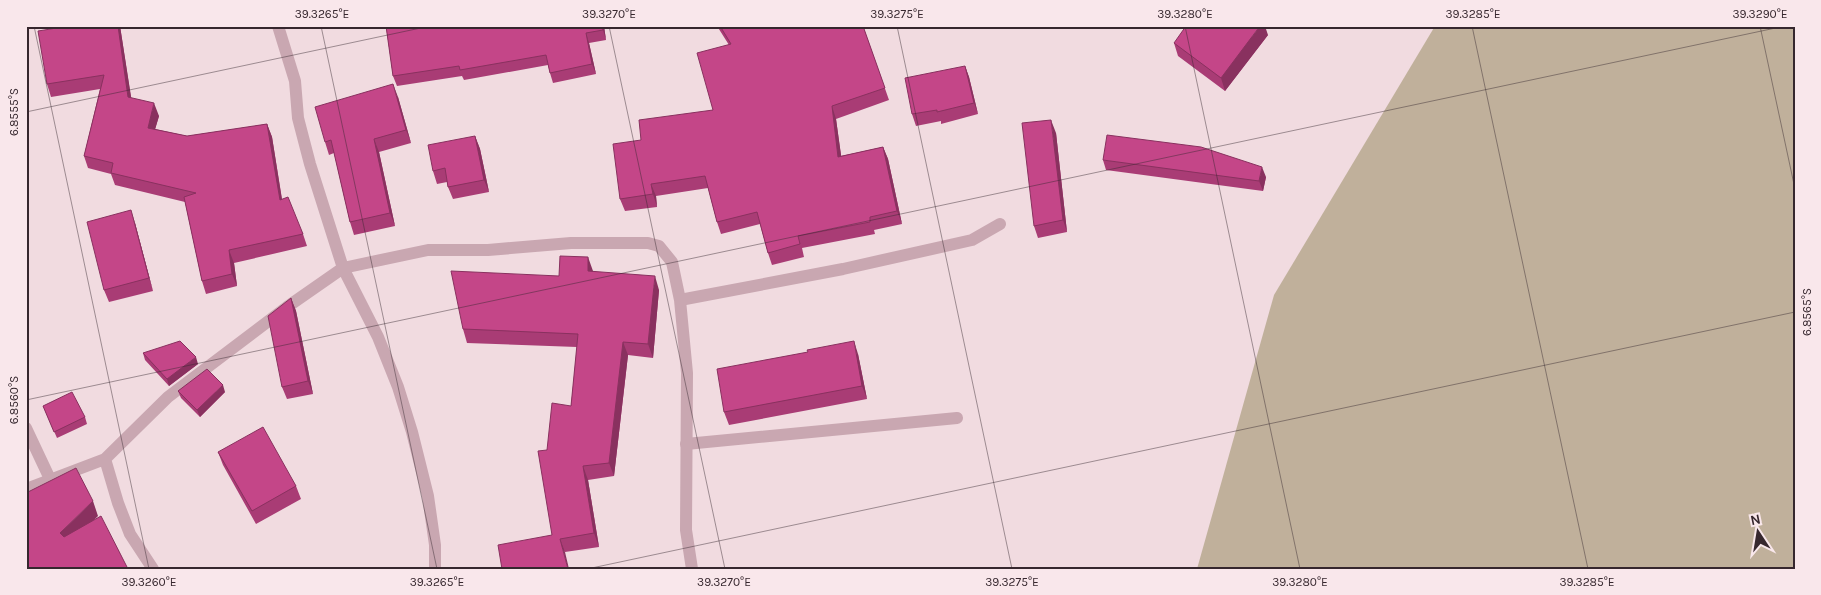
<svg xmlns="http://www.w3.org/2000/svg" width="1821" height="595" viewBox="0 0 1821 595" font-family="Karla,sans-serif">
  <rect width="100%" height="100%" fill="#f1dbe0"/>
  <path fill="#c0b09b" d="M 1435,26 L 1795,26 L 1795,569 L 1197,569 L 1274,295 Z"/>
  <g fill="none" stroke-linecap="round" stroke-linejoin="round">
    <path stroke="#c9a7b1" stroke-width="12" d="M 26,428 L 50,479
      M 686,444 L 957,418"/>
    <path stroke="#c9a7b1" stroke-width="12" d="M 278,26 L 295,81 L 298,118 L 310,164 L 343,268 L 378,337 L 398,387 L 412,432 L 428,496 L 435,545 L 435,569
      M 680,300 L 843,269 L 972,240 L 1000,224
      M 105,459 L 118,503 L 130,534 L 153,569
      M 26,489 L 105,459 L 168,397 L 287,307 L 343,268 L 428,250 L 488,250 L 571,243 L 648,243 L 659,246 L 672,262 L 680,300 L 687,373 L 686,530 L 692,569"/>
  </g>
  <path fill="#a93c75" d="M 69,26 L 120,26 L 131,98 L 159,116 L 155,129 L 187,136 L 267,124 L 272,137 L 282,199 L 303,234 L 307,246 L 234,263 L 237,286 L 206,294 L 202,281 L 185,202 L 115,185 L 111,174 L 88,168 L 84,156 L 100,89 L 51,97 L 47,84 Z
    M 386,26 L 604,26 L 606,40 L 589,43 L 596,74 L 553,83 L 550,73 L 548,65 L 464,80 L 462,76 L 397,86 L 393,76 Z
    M 717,26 L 849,26 L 849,27 L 863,26 L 889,100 L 836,119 L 841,156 L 883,147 L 888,159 L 902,224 L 874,230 L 875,234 L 802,248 L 804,257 L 772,265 L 768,253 L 760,224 L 721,234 L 717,222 L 708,188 L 656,196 L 657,207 L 625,211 L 620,199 L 641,140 L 713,110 L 729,45 Z
    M 1268,35 L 1225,91 L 1178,56 L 1174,43 Z
    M 965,66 L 969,77 L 978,114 L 941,124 L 941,121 L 916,126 L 912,114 Z
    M 398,97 L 411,143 L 379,152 L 395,226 L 354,235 L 350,222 L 334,153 L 329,155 L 325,142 Z
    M 1056,133 L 1067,232 L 1038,238 L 1034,226 Z
    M 475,136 L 480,149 L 489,192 L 453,199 L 448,187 L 447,182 L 437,184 L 433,171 Z
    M 1103,160 L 1266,177 L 1263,191 L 1106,170 Z
    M 135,223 L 153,291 L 109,302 L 104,290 Z
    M 593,271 L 659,290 L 653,358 L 628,355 L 614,476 L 588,480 L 599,547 L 565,552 L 552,535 L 547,450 L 571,406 L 577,347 L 467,343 L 463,329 L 559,276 Z
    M 291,298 L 296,311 L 313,394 L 287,399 L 282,387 Z
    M 143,353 L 198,364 L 169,386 L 145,360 Z
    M 858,354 L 867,399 L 729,425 L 724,412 Z
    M 178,391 L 225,392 L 200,417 L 181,398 Z
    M 43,406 L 85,417 L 87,424 L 57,438 Z
    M 218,452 L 296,486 L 301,499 L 256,524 L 223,465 Z"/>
  <path fill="#89315f" d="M 118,26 L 120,26 L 133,109 L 128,97 Z
    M 602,26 L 604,26 L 606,40 L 603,30 Z
    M 1260,26 L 1265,26 L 1268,35 L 1225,91 L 1221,78 Z
    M 586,33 L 589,43 L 596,74 L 592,64 Z
    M 965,66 L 969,77 L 978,114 L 974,103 Z
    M 393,84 L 398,97 L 411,143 L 406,130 Z
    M 154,103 L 159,116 L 152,140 L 148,128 Z
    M 832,106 L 836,119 L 843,169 L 838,157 Z
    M 1051,120 L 1056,133 L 1067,232 L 1063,220 Z
    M 267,124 L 272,137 L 284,213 L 280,200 Z
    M 475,136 L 480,149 L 489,192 L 484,180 Z
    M 374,139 L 379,152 L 395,226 L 390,213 Z
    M 883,147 L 888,159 L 902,224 L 897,211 Z
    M 1262,167 L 1266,177 L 1263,191 L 1259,181 Z
    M 651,184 L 656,196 L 657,207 L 653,194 Z
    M 131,210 L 135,223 L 153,291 L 149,278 Z
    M 229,250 L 234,263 L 237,286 L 232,274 Z
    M 588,257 L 593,271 L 593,284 L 588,271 Z
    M 655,276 L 659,290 L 653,358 L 648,344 Z
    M 291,298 L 296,311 L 313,394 L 308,381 Z
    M 854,341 L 858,354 L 867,399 L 862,386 Z
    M 623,342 L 628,355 L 614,476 L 609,463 Z
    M 196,357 L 198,364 L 169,386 L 167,379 Z
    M 223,385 L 225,392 L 200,417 L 197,410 Z
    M 583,466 L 588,480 L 599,547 L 594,533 Z
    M 93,501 L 98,516 L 66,548 L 60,533 Z
    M 560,539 L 565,552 L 569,569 L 568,569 Z"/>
  <path fill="#c44688" stroke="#89315f" d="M 69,26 L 118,26 L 128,97 L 154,103 L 148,128 L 187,136 L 267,124 L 280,200 L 288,197 L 303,234 L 229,250 L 232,274 L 202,281 L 184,197 L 196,193 L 111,173 L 113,163 L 84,156 L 104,75 L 47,84 L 38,31 Z
    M 386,26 L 602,26 L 603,30 L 586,33 L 592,64 L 550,73 L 546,55 L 460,70 L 459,66 L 393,76 Z
    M 720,26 L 849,26 L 849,27 L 851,26 L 863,26 L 885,88 L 832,106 L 838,157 L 883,147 L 897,211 L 870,217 L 870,222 L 798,236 L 800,244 L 768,253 L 757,212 L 717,222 L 705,176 L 651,184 L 653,194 L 620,199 L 613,144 L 641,140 L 639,120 L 713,110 L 697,53 L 731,44 Z
    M 1186,26 L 1260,26 L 1221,78 L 1174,43 Z
    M 965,66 L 974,103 L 937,112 L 937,110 L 912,114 L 905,78 Z
    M 393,84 L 406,130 L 374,139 L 390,213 L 350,222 L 331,140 L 325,142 L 315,107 Z
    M 1051,120 L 1063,220 L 1034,226 L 1022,123 Z
    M 1107,135 L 1201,147 L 1262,167 L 1259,181 L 1103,160 Z
    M 475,136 L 484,180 L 448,187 L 445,168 L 433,171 L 428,145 Z
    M 131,210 L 149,278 L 104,290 L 87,222 Z
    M 560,256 L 588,257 L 588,271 L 655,276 L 648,344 L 623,342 L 609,463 L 583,466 L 594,533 L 560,539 L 568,569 L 502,569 L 498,545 L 552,535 L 538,451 L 547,450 L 552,403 L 571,406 L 578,334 L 463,329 L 451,271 L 559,276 Z
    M 291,298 L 308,381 L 282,387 L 268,316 Z
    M 180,341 L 196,357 L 167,379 L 143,353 Z
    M 854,341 L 862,386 L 724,412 L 717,369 L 808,352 L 807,350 Z
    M 207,369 L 223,385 L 197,410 L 178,391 Z
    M 72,392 L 85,417 L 54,432 L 43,406 Z
    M 263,427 L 296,486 L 252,511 L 218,452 Z
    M 76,468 L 93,501 L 60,533 L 64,537 L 101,516 L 128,569 L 26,569 L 26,493 Z"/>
  <path fill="none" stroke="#36272e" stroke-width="1" stroke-opacity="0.45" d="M 34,26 L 149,569M 321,26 L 437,569M 609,26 L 725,569M 897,26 L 1012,569M 1185,26 L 1300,569M 1472,26 L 1588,569M 1760,26 L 1795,189M 26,112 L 430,26M 26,400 L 1785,26M 587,569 L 1795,312"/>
  <rect width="1821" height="595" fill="none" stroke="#f9e7eb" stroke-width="55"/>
  <g transform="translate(1758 532) rotate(348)" stroke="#f9e7eb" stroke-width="4" paint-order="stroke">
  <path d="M0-4L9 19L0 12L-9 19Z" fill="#36272e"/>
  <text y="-8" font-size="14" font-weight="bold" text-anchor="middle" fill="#36272e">N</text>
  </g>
  <rect x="28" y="28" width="1766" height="540" fill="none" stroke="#36272e" stroke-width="2"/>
  <g font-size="12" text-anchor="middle" fill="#36272e">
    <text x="322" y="18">39.3265°E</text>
    <text x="609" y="18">39.3270°E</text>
    <text x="897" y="18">39.3275°E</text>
    <text x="1185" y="18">39.3280°E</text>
    <text x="1473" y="18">39.3285°E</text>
    <text x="1760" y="18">39.3290°E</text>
    <text transform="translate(14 112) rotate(-90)" y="4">6.8555°S</text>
    <text transform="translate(1807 312) rotate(-90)" y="4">6.8565°S</text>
    <text transform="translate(14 400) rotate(-90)" y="4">6.8560°S</text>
    <text x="149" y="586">39.3260°E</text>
    <text x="437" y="586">39.3265°E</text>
    <text x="724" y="586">39.3270°E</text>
    <text x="1012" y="586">39.3275°E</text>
    <text x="1300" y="586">39.3280°E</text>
    <text x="1587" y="586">39.3285°E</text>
  </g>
</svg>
